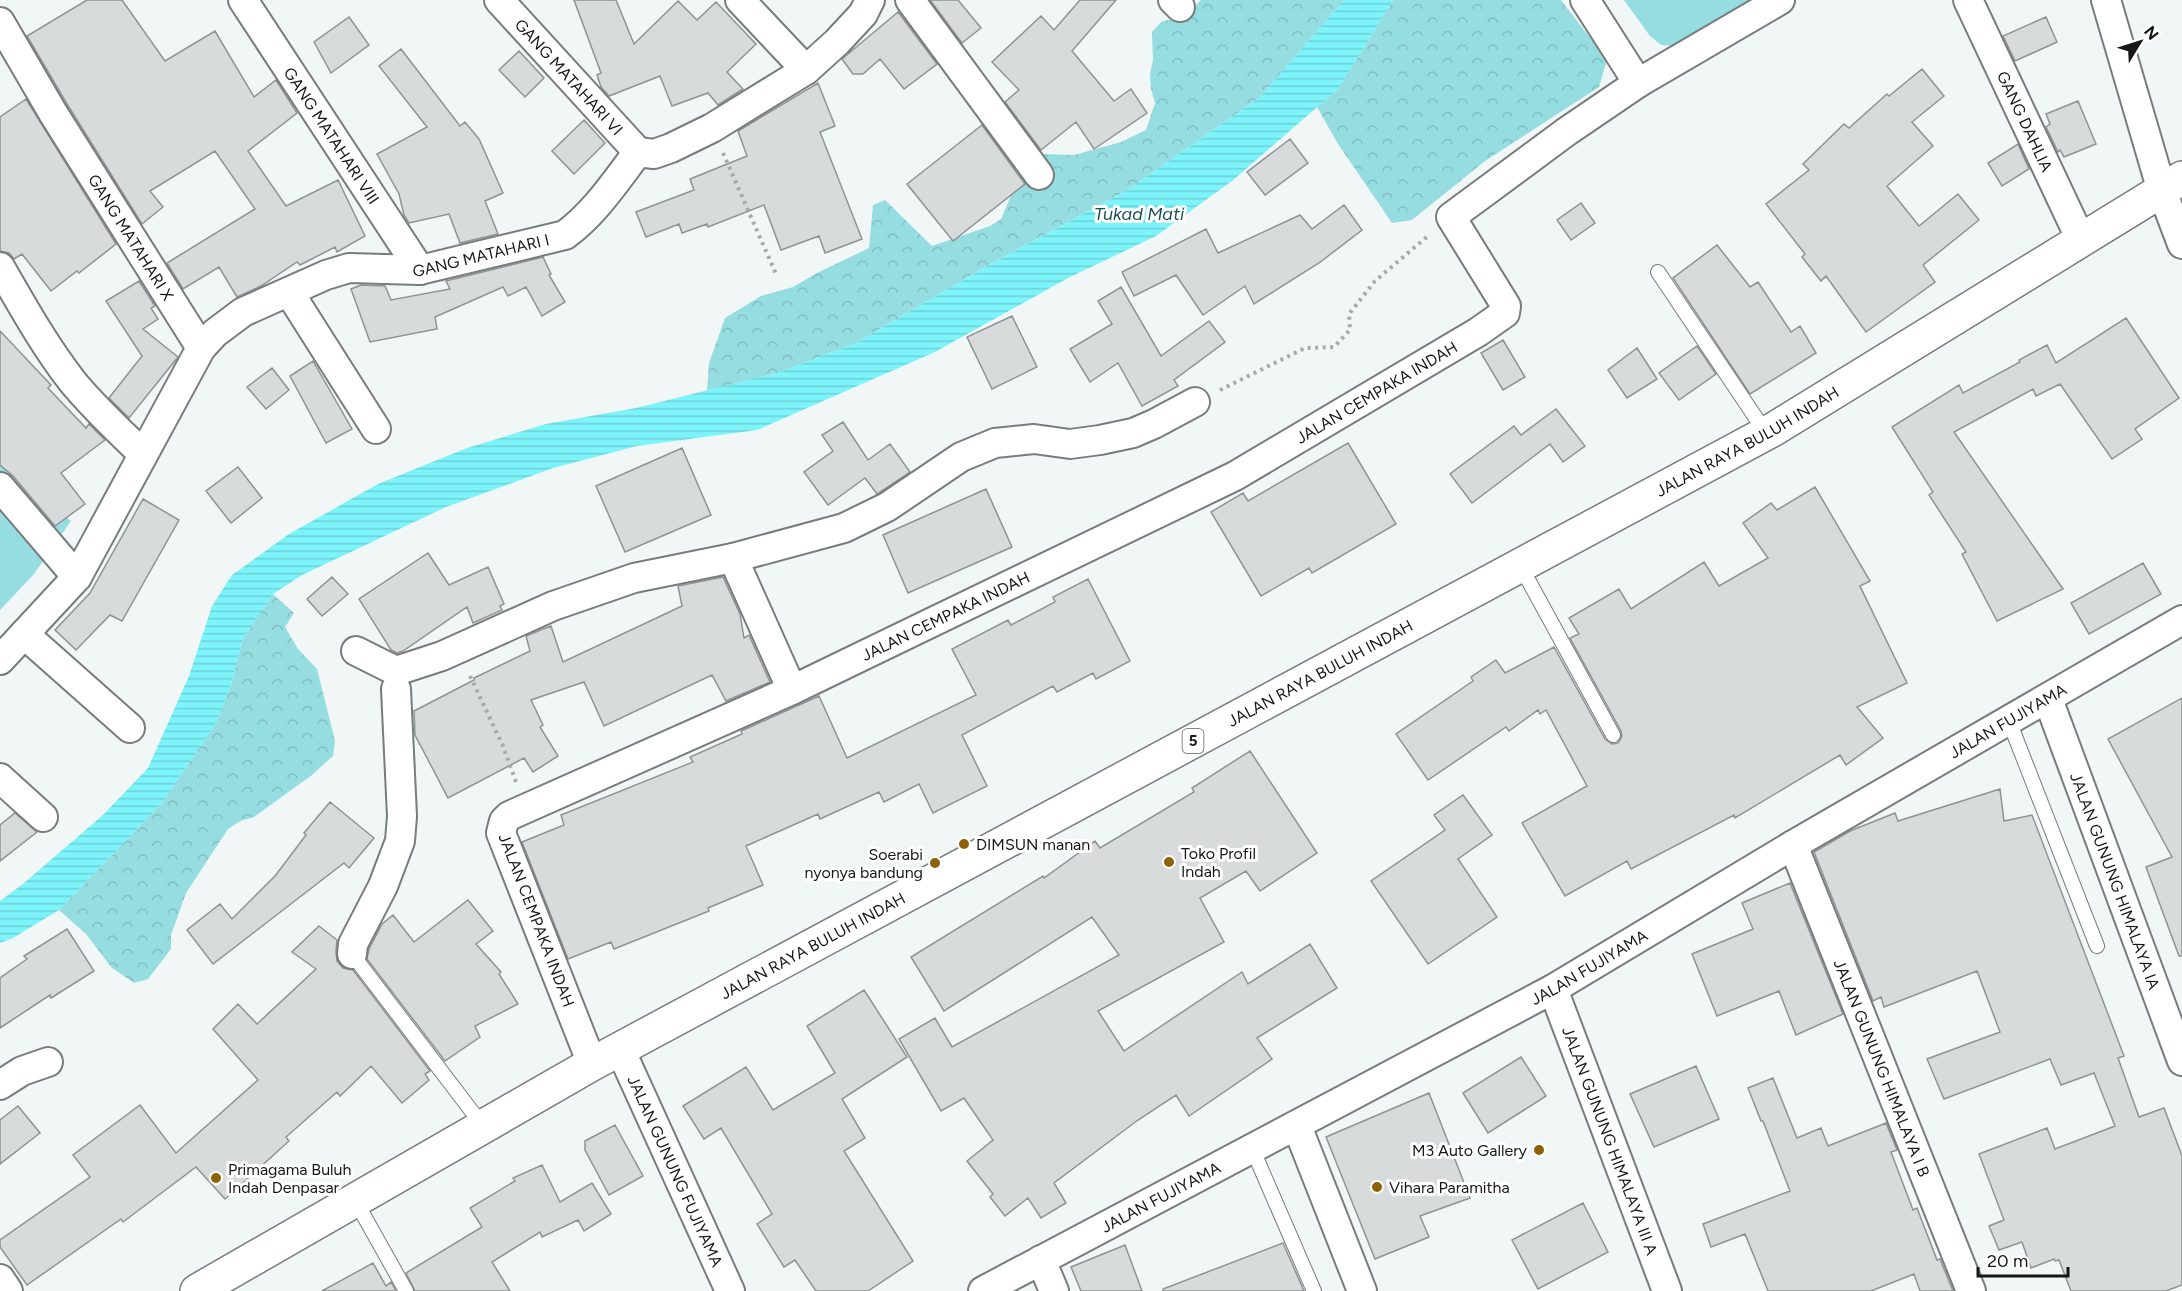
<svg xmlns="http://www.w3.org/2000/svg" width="2182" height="1291" viewBox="0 0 2182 1291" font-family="Figtree,sans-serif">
  <defs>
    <pattern id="forest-crowns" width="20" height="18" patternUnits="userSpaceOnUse" patternTransform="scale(1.5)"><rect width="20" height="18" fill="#96dde2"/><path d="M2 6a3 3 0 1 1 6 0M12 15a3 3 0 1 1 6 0" fill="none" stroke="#81bdc1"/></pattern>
    <pattern id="water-rules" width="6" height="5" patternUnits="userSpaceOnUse" patternTransform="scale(1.5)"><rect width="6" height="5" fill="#7df3fa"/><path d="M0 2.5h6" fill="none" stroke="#6bd0d6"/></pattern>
  </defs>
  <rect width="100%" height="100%" fill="#f1f6f6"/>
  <path fill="#96dde2" d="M 1624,0 L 1759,0 L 1674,46 L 1661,45 L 1650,36 Z
    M 0,464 L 71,521 L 34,574 L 0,610 Z"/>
  <path fill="url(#forest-crowns)" d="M 1201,0 L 1344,0 L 1260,97 L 1129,189 L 989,265 L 854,344 L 777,373 L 707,391 L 709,363 L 725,318 L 761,296 L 793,287 L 817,273 L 869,248 L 873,205 L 885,200 L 932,246 L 990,226 L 1001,219 L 1021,172 L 1043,154 L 1074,155 L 1121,142 L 1146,130 L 1155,103 L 1151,89 L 1150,74 L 1153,60 L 1152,32 L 1161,22 L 1188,14 Z
    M 1393,0 L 1561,0 L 1607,60 L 1599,87 L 1485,161 L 1412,220 L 1392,223 L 1338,144 L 1317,107 L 1338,89 Z
    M 273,594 L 294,613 L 285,627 L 298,649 L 317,669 L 335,741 L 333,756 L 312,775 L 254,817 L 240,821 L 228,829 L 186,893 L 171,935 L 171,949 L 148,979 L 134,983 L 111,967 L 86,934 L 59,910 L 161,804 L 216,723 L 230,688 L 243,638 Z"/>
  <path fill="url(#water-rules)" d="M 1344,0 L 1393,0 L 1338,89 L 1232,181 L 1156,236 L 1068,278 L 935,352 L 757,430 L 637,446 L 553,468 L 446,507 L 302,575 L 273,594 L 243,638 L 230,688 L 216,723 L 161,804 L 59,910 L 13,938 L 0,943 L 0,901 L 24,883 L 103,815 L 148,768 L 189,676 L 212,606 L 232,575 L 289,534 L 378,484 L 467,448 L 546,424 L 636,408 L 777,373 L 854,344 L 989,265 L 1129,189 L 1260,97 Z"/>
  <path fill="#d7dbdc" stroke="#8e9393" stroke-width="1.5" d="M 87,0 L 122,0 L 165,61 L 215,31 L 254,97 L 276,80 L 297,113 L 248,151 L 286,206 L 338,180 L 365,236 L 337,252 L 335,247 L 300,265 L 297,262 L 261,286 L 237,297 L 219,267 L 183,289 L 167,263 L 255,209 L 215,151 L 150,191 L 163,207 L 142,224 L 67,104 L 27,36 Z
    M 574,0 L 616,0 L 634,44 L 678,1 L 697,20 L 716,2 L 756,44 L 727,72 L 743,89 L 718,105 L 708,93 L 672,106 L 660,76 L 609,96 L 601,87 L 597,75 L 601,73 Z
    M 930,0 L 958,0 L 981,28 L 962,43 Z
    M 1080,0 L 1116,0 L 1072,51 L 1114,101 L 1131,89 L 1147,113 L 1094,149 L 1076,122 L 1041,150 L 1005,102 L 1019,90 L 992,62 L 1041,16 L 1054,30 Z
    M 898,12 L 937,64 L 904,89 L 880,59 L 863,74 L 853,74 L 842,59 Z
    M 349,17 L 369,45 L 331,73 L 314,42 Z
    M 2046,17 L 2057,42 L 2015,61 L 2003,36 Z
    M 401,49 L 460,126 L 465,122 L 479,139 L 503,193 L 485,201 L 498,234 L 460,243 L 449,214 L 409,223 L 404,215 L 399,194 L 377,154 L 427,127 L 379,66 Z
    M 519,51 L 544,78 L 525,97 L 499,70 Z
    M 1922,69 L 1944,96 L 1912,122 L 1933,146 L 1887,186 L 1919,226 L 1958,194 L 1979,220 L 1923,265 L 1935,282 L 1866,332 L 1826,276 L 1821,281 L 1802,257 L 1805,254 L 1766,204 L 1809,170 L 1803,164 L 1844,124 L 1849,128 L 1887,94 L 1889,96 Z
    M 818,83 L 835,126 L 820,132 L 862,239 L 825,253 L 819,236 L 781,250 L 764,205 L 708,227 L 707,224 L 682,233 L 679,224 L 646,237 L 636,212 L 694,190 L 690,179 L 747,156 L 738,131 Z
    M 26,99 L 116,244 L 79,273 L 77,271 L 51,291 L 22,254 L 14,259 L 9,253 L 0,251 L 0,117 Z
    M 2078,101 L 2096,144 L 2064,157 L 2060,150 L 2058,152 L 2046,127 L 2050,124 L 2046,114 Z
    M 584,120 L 605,143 L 574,174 L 552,151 Z
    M 982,125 L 1025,184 L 953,241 L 907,184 Z
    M 1290,139 L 1308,163 L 1265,195 L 1247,172 Z
    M 2018,144 L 2029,169 L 2002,186 L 1988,163 Z
    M 1581,203 L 1595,223 L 1571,240 L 1557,220 Z
    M 1344,205 L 1362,230 L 1319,263 L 1254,304 L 1245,286 L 1203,315 L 1176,275 L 1134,296 L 1122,272 L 1206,229 L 1218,253 L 1300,215 L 1312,229 Z
    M 1717,245 L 1750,287 L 1758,282 L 1791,332 L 1800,326 L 1816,353 L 1750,394 L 1673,278 Z
    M 543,257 L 551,274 L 549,275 L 565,302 L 542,316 L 526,287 L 508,296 L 503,287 L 435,317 L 437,329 L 370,342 L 351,289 L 361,285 L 385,286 L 391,300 L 450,289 L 446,281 Z
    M 139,281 L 155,306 L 151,308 L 158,319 L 143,329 L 178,357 L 129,418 L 109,398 L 142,356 L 106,301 Z
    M 1121,287 L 1161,356 L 1209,321 L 1225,342 L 1174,380 L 1178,386 L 1142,406 L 1118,363 L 1090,382 L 1070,349 L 1112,324 L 1098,301 Z
    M 1012,316 L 1037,367 L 992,389 L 967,337 Z
    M 2126,318 L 2179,398 L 2135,429 L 2142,439 L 2112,459 L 2060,384 L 2036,396 L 2033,389 L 1954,432 L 2063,589 L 1997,621 L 1962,554 L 1966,552 L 1929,495 L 1933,492 L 1892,427 L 1959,385 L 1963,393 L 2020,362 L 2019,360 L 2047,345 L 2056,363 Z
    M 0,331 L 51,385 L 48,388 L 86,428 L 89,424 L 105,440 L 61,473 L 85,504 L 55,526 L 13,476 L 0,465 Z
    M 1503,340 L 1525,377 L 1503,390 L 1481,353 Z
    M 1697,346 L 1716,374 L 1679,400 L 1659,373 Z
    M 1637,348 L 1657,379 L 1627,398 L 1608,370 Z
    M 313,361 L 352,429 L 326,443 L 290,376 Z
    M 272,368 L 289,390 L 266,409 L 247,387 Z
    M 1556,409 L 1585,446 L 1563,462 L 1550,444 L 1472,503 L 1450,474 L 1514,426 L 1521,435 Z
    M 843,422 L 868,460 L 890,444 L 910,472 L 877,494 L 865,478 L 828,505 L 804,472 L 833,451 L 822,435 Z
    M 1348,443 L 1396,524 L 1312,573 L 1309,568 L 1261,596 L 1211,512 L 1243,493 L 1248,501 Z
    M 682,448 L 711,515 L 625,552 L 596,486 Z
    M 238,467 L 262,498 L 231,523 L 206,491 Z
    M 1815,487 L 1870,581 L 1860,586 L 1907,683 L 1857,707 L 1883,738 L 1846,765 L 1840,755 L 1735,818 L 1734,815 L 1631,869 L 1627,861 L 1565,896 L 1522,823 L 1587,786 L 1546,710 L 1540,714 L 1538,710 L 1509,731 L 1506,727 L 1428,780 L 1396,734 L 1473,681 L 1471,677 L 1496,660 L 1505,673 L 1554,647 L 1605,739 L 1612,744 L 1618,743 L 1622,736 L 1621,731 L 1570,638 L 1579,634 L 1569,618 L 1619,589 L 1631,609 L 1704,562 L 1719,586 L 1768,558 L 1743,523 L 1771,503 L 1777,510 Z
    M 986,489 L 1012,547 L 908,593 L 883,535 Z
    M 143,499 L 179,520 L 122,621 L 110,615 L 76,650 L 55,630 L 90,593 Z
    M 428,553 L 449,585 L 488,567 L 504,604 L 500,606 L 502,610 L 473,623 L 467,607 L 403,651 L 397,653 L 391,650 L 359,599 Z
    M 2143,563 L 2161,594 L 2089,634 L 2071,603 Z
    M 332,577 L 348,594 L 322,616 L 307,599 Z
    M 723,577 L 740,614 L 744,638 L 749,635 L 770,682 L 726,701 L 712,675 L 604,726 L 584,682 L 531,700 L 543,725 L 540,727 L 558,756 L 533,772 L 524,758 L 448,798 L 415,735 L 414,711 L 474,680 L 474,678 L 530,651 L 526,636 L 543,629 L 551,626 L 563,662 L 682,606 L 678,586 Z
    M 1088,579 L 1130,661 L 1096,679 L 1093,673 L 1057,692 L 1053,686 L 962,735 L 987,786 L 933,813 L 919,784 L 884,802 L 879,792 L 820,819 L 818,814 L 746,846 L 763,885 L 708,908 L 709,911 L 614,949 L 611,942 L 568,959 L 522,842 L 564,825 L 561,815 L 693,762 L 690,757 L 742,734 L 741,731 L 819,696 L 847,758 L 976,695 L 952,649 L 1008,620 L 1011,625 L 1055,602 L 1053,597 Z
    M 2182,698 L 2182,956 L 2179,956 L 2146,867 L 2172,857 L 2108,739 Z
    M 1250,751 L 1317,853 L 1260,891 L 1246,871 L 1200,898 L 1224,942 L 1098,1011 L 1124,1051 L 1242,972 L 1248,984 L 1310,944 L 1337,988 L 1257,1038 L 1272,1059 L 1189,1116 L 1176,1095 L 1138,1120 L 1054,1183 L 1066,1203 L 1041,1218 L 1028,1198 L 1005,1216 L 990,1197 L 993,1194 L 967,1161 L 993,1140 L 964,1098 L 941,1111 L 899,1039 L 935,1018 L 952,1047 L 1119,955 L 1092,917 L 944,1011 L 911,957 L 1043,876 L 1044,878 L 1095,841 L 1100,848 L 1194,792 L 1192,788 Z
    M 2000,789 L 2004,821 L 2032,815 L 2124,1056 L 2118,1058 L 2139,1117 L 2164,1108 L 2182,1156 L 2182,1285 L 2166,1291 L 2071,1291 L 2059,1260 L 2055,1261 L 2054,1259 L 2031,1268 L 2022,1242 L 1999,1250 L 1989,1226 L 2004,1220 L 1979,1154 L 2047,1128 L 2055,1149 L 2115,1126 L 2094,1073 L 2061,1085 L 2050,1059 L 1944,1099 L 1927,1059 L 2000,1032 L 1977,971 L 1884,1007 L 1881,997 L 1873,1001 L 1814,852 L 1850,831 L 1895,813 L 1898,821 Z
    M 1463,795 L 1492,835 L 1458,859 L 1497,917 L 1428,964 L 1371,881 L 1445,830 L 1434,815 Z
    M 330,802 L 374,838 L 349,868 L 344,863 L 213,964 L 187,930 L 220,904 L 232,919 L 275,876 L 306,835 L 304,833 Z
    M 15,813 L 37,832 L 0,861 L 0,825 Z
    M 1790,883 L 1843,1014 L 1796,1035 L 1779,991 L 1717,1016 L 1692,954 L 1753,929 L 1742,903 Z
    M 468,900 L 493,931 L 476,944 L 501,972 L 499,974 L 518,1004 L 475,1026 L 480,1037 L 445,1061 L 367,959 L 369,949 L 382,924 L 393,915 L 414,942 Z
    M 319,926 L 337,940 L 336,952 L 337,961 L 343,968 L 353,970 L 430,1071 L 425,1074 L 429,1080 L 402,1103 L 371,1066 L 340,1096 L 337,1092 L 286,1137 L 289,1141 L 225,1199 L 196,1167 L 123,1222 L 121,1219 L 27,1285 L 0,1247 L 0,1240 L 90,1177 L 73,1155 L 140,1105 L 176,1153 L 258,1080 L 213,1029 L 238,1004 L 257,1024 L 316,969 L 292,952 Z
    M 67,929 L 94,971 L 51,998 L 50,995 L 0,1028 L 0,978 L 27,959 L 24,956 Z
    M 864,990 L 907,1057 L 842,1099 L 865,1138 L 844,1151 L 913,1261 L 868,1291 L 816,1291 L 795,1260 L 784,1267 L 757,1224 L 772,1214 L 721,1128 L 704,1139 L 683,1106 L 746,1067 L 773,1110 L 835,1073 L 807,1026 Z
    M 1521,1057 L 1546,1096 L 1488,1133 L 1463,1093 Z
    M 1696,1066 L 1719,1119 L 1654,1147 L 1630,1094 Z
    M 1773,1078 L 1797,1138 L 1821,1128 L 1828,1146 L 1886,1123 L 1897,1150 L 1891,1152 L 1913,1210 L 1917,1208 L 1937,1260 L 1940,1259 L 1953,1291 L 1920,1291 L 1914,1274 L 1871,1291 L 1768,1291 L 1745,1234 L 1711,1247 L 1703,1224 L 1790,1191 L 1763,1121 L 1761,1121 L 1748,1088 Z
    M 1429,1093 L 1470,1198 L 1420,1216 L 1429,1237 L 1375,1259 L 1326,1137 Z
    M 18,1106 L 40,1133 L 0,1164 L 0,1120 Z
    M 615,1125 L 643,1176 L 609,1195 L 585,1150 L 585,1141 Z
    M 542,1165 L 560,1202 L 592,1183 L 611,1214 L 584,1231 L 578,1220 L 542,1237 L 540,1232 L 492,1262 L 510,1291 L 415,1291 L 406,1273 L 482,1227 L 470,1208 L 515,1181 L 513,1178 Z
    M 1583,1203 L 1608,1252 L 1538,1289 L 1512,1240 Z
    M 1283,1243 L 1304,1291 L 1163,1291 L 1163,1289 Z
    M 1125,1245 L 1142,1291 L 1081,1291 L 1071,1267 Z
    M 373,1263 L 386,1286 L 391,1282 L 396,1291 L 322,1291 Z"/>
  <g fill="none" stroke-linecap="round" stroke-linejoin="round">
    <defs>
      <path id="lane" d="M 1658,272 L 1766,433
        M 1520,565 L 1613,735
        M 2009,721 L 2097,946
        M 352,954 L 483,1126
        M 1252,1148 L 1314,1291
        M 355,1200 L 406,1291"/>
      <g id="street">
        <path id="s1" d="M 243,0 L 420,270"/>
        <path id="s2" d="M 499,0 L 638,152"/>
        <path d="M 740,0 L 806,70"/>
        <path d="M 910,0 L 1039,175"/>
        <path d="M 1173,0 L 1180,7"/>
        <path d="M 1585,0 L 1638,83"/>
        <path id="s3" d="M 1968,0 L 2081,240"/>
        <path d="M 2106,0 L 2162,191 L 2182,244"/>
        <path id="s4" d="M 0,22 L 53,113 L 201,348 L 77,577 L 0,660"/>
        <path d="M 0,267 C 22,305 44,345 72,381 C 93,407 118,430 143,454"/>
        <path d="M 289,292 L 376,429"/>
        <path id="s5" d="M 201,348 L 215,333 L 243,312 L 326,275 L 349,268 L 420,270 L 565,235 C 595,213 615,182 638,152 L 654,154 L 671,148 L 712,128 L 806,70 L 837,42 L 863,14 L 870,0"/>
        <path d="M 0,487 L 77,577"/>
        <path d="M 733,558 L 792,690"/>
        <path d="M 24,634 L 130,728"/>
        <path d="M 356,651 L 396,671 L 442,656 L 553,606 L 634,578 L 733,558 L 844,528 L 887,507 L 961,457 L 995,443 L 1034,439 L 1070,444 L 1100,440 L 1133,433 L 1154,424 L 1195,402"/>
        <path id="s6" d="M 2048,699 L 2182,1061"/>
        <path d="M 0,778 L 43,817"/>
        <path id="s7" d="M 1793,845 L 1971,1291"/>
        <path d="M 352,954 L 353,944 L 383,886 L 400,841 L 402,816 L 396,689"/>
        <path id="s8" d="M 1553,989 L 1667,1291"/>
        <path id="s9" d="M 620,1049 L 730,1291"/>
        <path id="s10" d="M 592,1064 L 501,833 L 504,821 L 509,816 L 792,690 L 1235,476 L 1478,332 L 1505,313 L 1506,306 L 1451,217 L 1566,132 L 1638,83 L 1780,0"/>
        <path d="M 0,1085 L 22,1071 L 48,1062"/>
        <path d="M 1297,1126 L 1362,1291"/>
        <path d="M 1041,1260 L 1054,1291"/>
        <path d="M 0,1279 L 8,1291"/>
        <path id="s11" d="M 983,1291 L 1553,989 L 1793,845 L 2182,620"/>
      </g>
      <g id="highway">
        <path id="s12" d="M 197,1291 L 592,1064 L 1774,429 L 2182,178"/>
      </g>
    </defs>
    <use href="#lane" stroke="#787c7c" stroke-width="16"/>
    <use href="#street" stroke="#787c7c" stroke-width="32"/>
    <use href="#highway" stroke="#787c7c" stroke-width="36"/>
    <path stroke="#a6aaaa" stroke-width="4" stroke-dasharray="3 4.5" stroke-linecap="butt" d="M 723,153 L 776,274
      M 1220,390 L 1305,348 L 1334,347 L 1350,330 L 1349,314 L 1375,281 L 1428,236
      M 470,676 L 503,746 L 516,782"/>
    <use href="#lane" stroke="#fff" stroke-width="14"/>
    <use href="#street" stroke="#fff" stroke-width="28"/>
    <use href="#highway" stroke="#fff" stroke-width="33"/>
  </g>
  <g fill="#8d6207" stroke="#fff" stroke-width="2">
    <circle cx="964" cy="844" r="6"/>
    <circle cx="1169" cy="862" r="6"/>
    <circle cx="935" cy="863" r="6"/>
    <circle cx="1539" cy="1150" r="6"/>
    <circle cx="216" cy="1178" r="6"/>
    <circle cx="1377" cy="1187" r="6"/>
  </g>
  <g text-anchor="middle" stroke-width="6" stroke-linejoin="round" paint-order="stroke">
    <rect fill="#fff" stroke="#5c5d5d" stroke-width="1.5" x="1182.5" y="729" width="21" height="24" rx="4.5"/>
    <g font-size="15" font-weight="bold" fill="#161818">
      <text x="1193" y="746">5</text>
    </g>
    <g font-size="16" fill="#161818" stroke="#fff">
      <text dy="6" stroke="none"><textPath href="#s2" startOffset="104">GANG MATAHARI VI</textPath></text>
      <text dy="6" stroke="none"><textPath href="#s3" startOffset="134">GANG DAHLIA</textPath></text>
      <text dy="6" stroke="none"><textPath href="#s1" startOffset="162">GANG MATAHARI VIII</textPath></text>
      <text dy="6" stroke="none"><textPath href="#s4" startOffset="252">GANG MATAHARI X</textPath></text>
      <text dy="6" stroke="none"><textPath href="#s5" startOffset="304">GANG MATAHARI I</textPath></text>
      <text dy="6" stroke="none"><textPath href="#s10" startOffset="1234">JALAN CEMPAKA INDAH</textPath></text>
      <text dy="6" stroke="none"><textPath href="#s12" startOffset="1768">JALAN RAYA BULUH INDAH</textPath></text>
      <text dy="6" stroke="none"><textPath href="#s10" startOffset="748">JALAN CEMPAKA INDAH</textPath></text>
      <text dy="6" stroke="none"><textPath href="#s12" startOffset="1282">JALAN RAYA BULUH INDAH</textPath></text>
      <text dy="6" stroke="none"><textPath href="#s11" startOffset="1173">JALAN FUJIYAMA</textPath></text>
      <text dy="6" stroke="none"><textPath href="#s6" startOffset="194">JALAN GUNUNG HIMALAYA IA</textPath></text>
      <text transform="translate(537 920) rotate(69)" y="6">JALAN CEMPAKA INDAH</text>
      <text dy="6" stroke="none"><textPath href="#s12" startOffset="706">JALAN RAYA BULUH INDAH</textPath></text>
      <text dy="6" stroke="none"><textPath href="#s11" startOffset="687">JALAN FUJIYAMA</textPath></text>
      <text dy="6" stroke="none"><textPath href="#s7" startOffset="240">JALAN GUNUNG HIMALAYA I B</textPath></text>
      <text dy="6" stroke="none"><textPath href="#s8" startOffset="162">JALAN GUNUNG HIMALAYA III A</textPath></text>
      <text dy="6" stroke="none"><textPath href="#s9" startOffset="134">JALAN GUNUNG FUJIYAMA</textPath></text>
      <text dy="6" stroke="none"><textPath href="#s11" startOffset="201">JALAN FUJIYAMA</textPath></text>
    </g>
    <g font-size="16" fill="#161818" stroke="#fff" text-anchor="start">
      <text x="976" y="850">DIMSUN manan</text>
      <text x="1181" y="859">Toko Profil<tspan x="1181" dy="18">Indah</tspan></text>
      <text x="923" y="860" text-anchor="end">Soerabi<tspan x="923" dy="18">nyonya bandung</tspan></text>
      <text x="1527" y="1156" text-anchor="end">M3 Auto Gallery</text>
      <text x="228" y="1175">Primagama Buluh<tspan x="228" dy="18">Indah Denpasar</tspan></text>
      <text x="1389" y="1193">Vihara Paramitha</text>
    </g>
    <g font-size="18" font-style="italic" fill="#1b4f52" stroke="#fff">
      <text x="1139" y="220">Tukad Mati</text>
    </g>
  </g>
  <g transform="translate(2140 42) rotate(52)" stroke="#ffffff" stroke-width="4.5" paint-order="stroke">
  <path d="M0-4.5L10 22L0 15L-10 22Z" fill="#161818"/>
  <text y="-9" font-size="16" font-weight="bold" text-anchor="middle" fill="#161818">N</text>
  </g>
  <path d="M1978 1267v9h90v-9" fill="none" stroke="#161818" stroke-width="3"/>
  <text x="1987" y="1267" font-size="18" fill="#161818" stroke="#ffffff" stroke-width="4.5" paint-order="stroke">20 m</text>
</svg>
